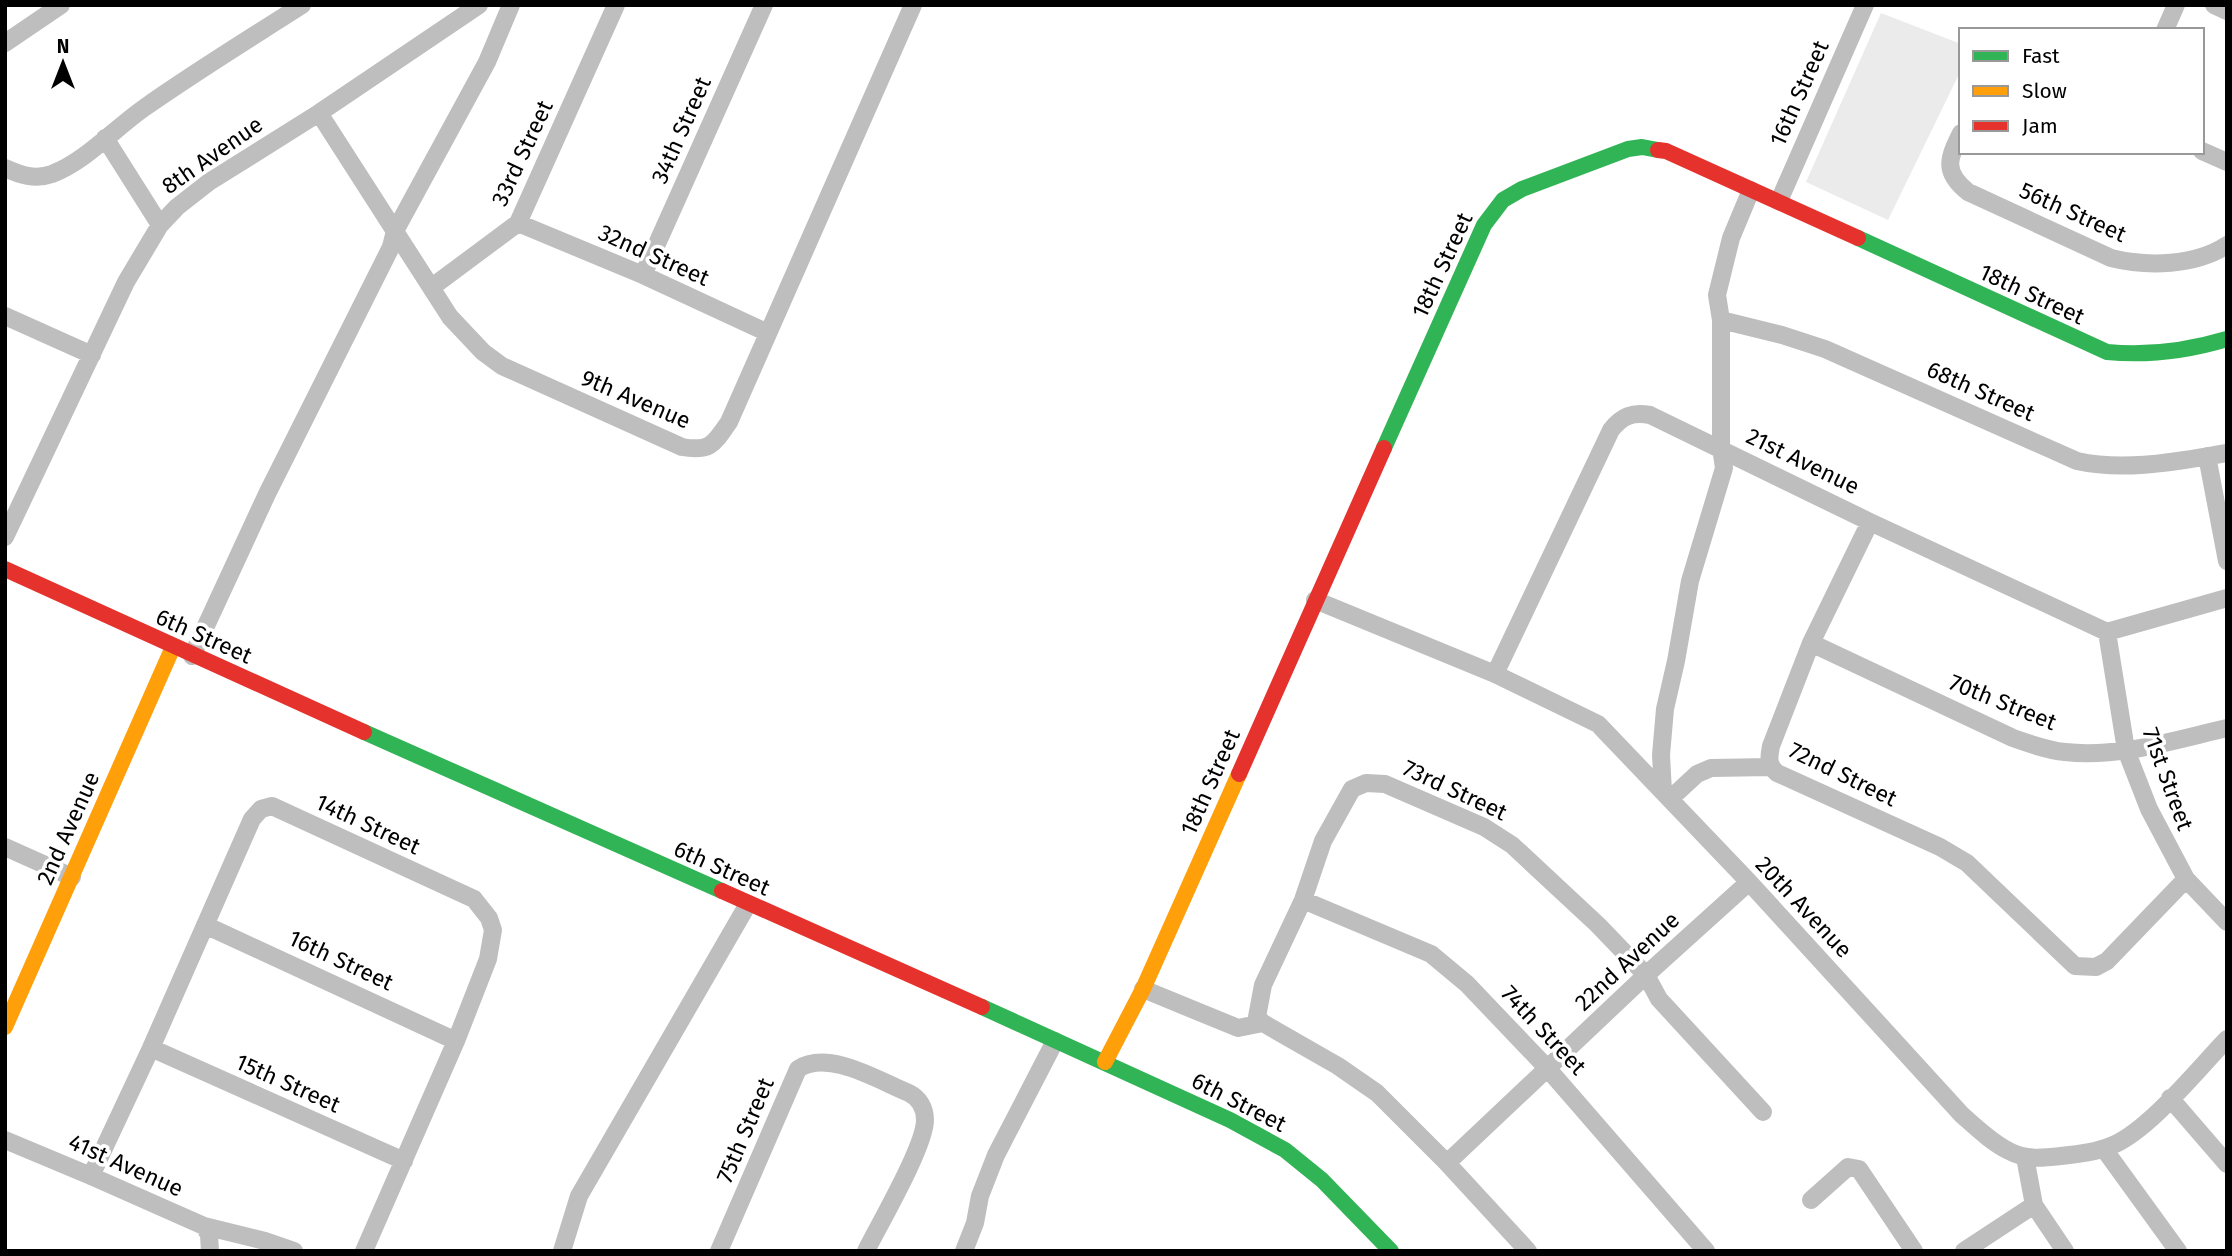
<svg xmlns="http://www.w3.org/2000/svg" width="2232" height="1256" viewBox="0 0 2232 1256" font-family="'Fira Sans',sans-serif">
  <rect width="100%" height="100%" fill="#fff"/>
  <path fill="#ebebeb" d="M 1881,13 L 1961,44 L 1961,70 L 1888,220 L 1806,182 Z"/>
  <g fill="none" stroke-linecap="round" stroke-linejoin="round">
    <path stroke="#bebebe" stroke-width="18" d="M 2214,5 L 2227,11
      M 2165,30 L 2176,5
      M 5,43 L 61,5
      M 319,113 L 450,317 L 483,352 L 502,366 L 682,447 C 710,452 714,444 729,422 L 913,5
      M 1961,133 C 1948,159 1943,172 1968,192 L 2111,258 C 2147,267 2195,266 2227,245
      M 105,138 L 160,225
      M 2202,151 L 2227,162
      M 5,168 C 20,175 35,180 52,174 C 86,161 114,129 144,108 C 195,72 249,39 302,5
      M 1779,201 L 1865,5
      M 518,223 L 643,275 L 768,333
      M 643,275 L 764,5
      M 432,287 L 518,223 L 616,5
      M 5,316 L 92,355
      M 1721,320 L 1782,335 L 1825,349 L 2077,461 C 2126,472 2178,461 2227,453
      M 2207,456 L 2227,561
      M 1870,522 L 1811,643 L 1771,746 C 1769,757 1767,764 1777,773 L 1940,847 L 1967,863 L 2075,966 L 2096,967 L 2107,961 L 2186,879
      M 5,537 L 126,282 L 160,225 L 177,207 L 209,182 L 319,113 L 479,5
      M 1315,600 L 1495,674 L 1598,724 L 1749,882 L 1962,1115 C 1977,1128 1991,1142 2009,1151 C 2025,1160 2043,1158 2061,1156 C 2079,1154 2097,1152 2113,1145 C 2150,1129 2198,1069 2227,1039
      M 2107,632 L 2126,750 L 2149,809 L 2186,879 L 2227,922
      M 1811,643 L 2013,738 C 2030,744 2047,750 2065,752 C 2119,758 2175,740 2227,728
      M 192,656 L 267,494 L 391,247 L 395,231 L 487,62 L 511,5
      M 1495,674 L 1611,430 C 1622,416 1632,412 1650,415 L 1870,522 L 2107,632 L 2227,598
      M 1663,792 L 1661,755 L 1665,709 L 1676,661 L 1690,581 L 1724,468 L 1721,448 L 1721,320 L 1717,295 L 1731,238 L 1751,190
      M 1670,799 L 1697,774 L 1711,768 L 1771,767
      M 5,847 L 72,877
      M 1303,900 L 1431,954 L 1467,984 L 1548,1069 L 1706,1251
      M 205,925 L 456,1041
      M 1143,989 L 1238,1028 L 1263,1023
      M 151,1048 L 404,1161
      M 2170,1098 L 2227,1164
      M 5,1140 L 91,1176 L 204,1226 L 265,1241 L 294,1251
      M 2104,1149 L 2178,1251
      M 1447,1163 L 1646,975 L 1749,882
      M 91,1176 L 151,1048 L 252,819 L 261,809 L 272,806 L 474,899 L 489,918 L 493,930 L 488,959 L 456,1041 L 364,1251
      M 1811,1200 L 1848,1167 L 1859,1169 L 1914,1251
      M 2034,1205 L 2065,1251
      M 204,1226 L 209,1235 L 210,1251
      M 562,1251 L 579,1196 L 748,904
      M 719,1251 L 798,1069 C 829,1049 879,1081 909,1093 C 919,1098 925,1108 925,1120 C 925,1146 880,1223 866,1251
      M 964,1251 L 975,1223 L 980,1196 L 996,1155 L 1055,1041
      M 1528,1251 L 1447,1163 L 1377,1093 L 1338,1066 L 1263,1023 L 1257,1017 L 1263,985 L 1303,900 L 1323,841 L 1352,789 L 1366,783 L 1385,784 L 1484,827 L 1512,845 L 1598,925 L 1646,975 L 1659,999 L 1763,1112
      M 1964,1251 L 2034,1205 L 2025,1157"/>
    <path stroke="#30b455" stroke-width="16" d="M 1858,238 L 2107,352 C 2148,356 2187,351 2227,339
      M 1384,448 L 1484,225 L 1503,200 L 1522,189 L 1628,149 L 1642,147 L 1658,150
      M 364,732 L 722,891
      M 982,1007 L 1230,1120 L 1285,1150 L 1322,1180 L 1391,1251"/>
    <path stroke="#ff9f0a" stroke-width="16" d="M 5,1027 L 173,647
      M 1105,1062 L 1143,989 L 1239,774"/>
    <path stroke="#e5322d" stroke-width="16" d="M 1658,150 L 1666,151 L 1858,238
      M 5,569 L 364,732
      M 1239,774 L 1384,448
      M 722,891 L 982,1007"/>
  </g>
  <g text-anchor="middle" stroke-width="7" stroke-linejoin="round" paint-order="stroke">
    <g font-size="23" fill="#000" stroke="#fff">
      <text transform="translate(1799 93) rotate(-66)" y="8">16th Street</text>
      <text transform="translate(681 130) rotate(-66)" y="8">34th Street</text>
      <text transform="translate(522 153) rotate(-65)" y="8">33rd Street</text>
      <text transform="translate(212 155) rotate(-35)" y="8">8th Avenue</text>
      <text transform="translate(2073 212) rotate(24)" y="8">56th Street</text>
      <text transform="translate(654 255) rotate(24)" y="8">32nd Street</text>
      <text transform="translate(1442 265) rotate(-65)" y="8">18th Street</text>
      <text transform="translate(2032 294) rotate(25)" y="8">18th Street</text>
      <text transform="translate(1981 391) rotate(24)" y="8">68th Street</text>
      <text transform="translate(636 399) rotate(23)" y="8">9th Avenue</text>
      <text transform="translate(1803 461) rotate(26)" y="8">21st Avenue</text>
      <text transform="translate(204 636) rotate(24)" y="8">6th Street</text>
      <text transform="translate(2003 702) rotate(22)" y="8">70th Street</text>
      <text transform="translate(1843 774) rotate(26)" y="8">72nd Street</text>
      <text transform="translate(2168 779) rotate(70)" y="8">71st Street</text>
      <text transform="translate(1210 782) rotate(-66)" y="8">18th Street</text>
      <text transform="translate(1455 790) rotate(25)" y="8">73rd Street</text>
      <text transform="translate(368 824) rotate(25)" y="8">14th Street</text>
      <text transform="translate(68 828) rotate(-66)" y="8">2nd Avenue</text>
      <text transform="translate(722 868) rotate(24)" y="8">6th Street</text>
      <text transform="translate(1804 907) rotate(47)" y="8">20th Avenue</text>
      <text transform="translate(341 960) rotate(25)" y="8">16th Street</text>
      <text transform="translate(1627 961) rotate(-43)" y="8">22nd Avenue</text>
      <text transform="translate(1544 1030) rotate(47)" y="8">74th Street</text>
      <text transform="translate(288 1083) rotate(24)" y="8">15th Street</text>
      <text transform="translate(1239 1102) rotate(27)" y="8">6th Street</text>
      <text transform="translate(745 1130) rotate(-67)" y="8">75th Street</text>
      <text transform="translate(126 1165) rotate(24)" y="8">41st Avenue</text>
    </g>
  </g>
  <rect width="2232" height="1256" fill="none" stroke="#000000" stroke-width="14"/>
  <rect x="1959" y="28" width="245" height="126" fill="#ffffff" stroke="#999999" stroke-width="2"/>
  <rect x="1973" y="51" width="35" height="10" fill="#30b455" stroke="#999999" stroke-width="2"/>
  <text x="2022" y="63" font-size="21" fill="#000000">Fast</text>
  <rect x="1973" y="86" width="35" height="10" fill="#ff9f0a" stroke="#999999" stroke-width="2"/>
  <text x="2022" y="98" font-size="21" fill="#000000">Slow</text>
  <rect x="1973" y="121" width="35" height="10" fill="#e5322d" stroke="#999999" stroke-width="2"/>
  <text x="2022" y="133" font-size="21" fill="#000000">Jam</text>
  <g transform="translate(63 63)" stroke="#ffffff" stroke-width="5" paint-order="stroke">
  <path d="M0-5L12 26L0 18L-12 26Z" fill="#000000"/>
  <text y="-10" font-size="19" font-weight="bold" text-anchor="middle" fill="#000000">N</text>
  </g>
</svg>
